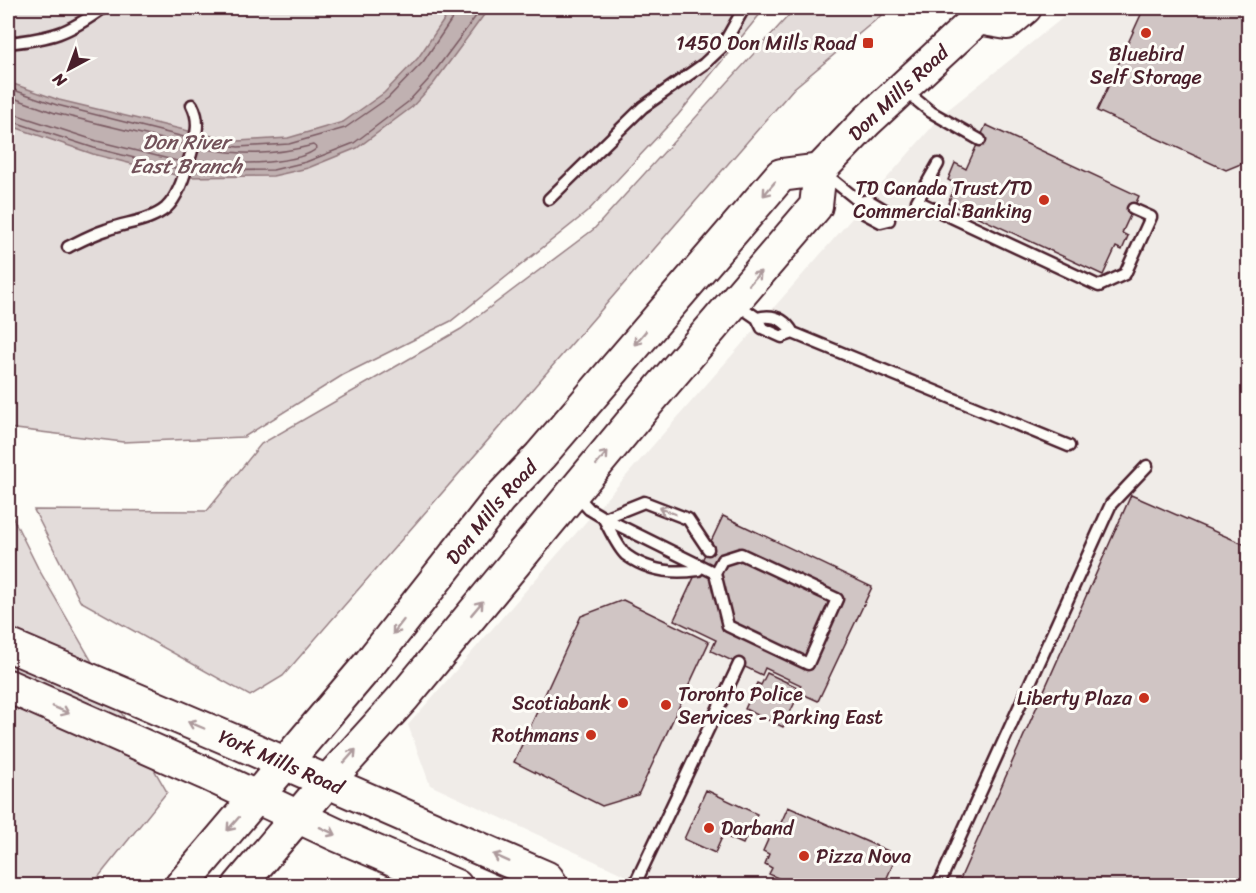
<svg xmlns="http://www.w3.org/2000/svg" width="1256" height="893" viewBox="0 0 1256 893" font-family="Sriracha,sans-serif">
  <rect width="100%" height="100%" fill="#fdfcf7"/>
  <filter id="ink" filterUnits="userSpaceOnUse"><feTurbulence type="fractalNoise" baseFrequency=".0167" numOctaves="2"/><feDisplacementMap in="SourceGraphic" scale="12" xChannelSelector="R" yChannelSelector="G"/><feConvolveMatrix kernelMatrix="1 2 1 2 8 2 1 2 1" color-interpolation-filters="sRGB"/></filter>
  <g filter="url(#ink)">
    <path fill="#f0ece8" d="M 1075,8 L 1248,8 L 1248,885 L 646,885 L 430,785 L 408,725 L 945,112 Z"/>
    <path fill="#e3dcda" stroke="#967e82" stroke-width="1.5" d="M 8,8 L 765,8 L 678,115 L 587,212 L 451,321 L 343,375 L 244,437 L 123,442 L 8,428 Z
      M 800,8 L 890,8 L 794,88 L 283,676 L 250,696 L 80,601 L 34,510 L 207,511 L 261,444 L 461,329 L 594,229 L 789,15 Z
      M 8,508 L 38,568 L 167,792 L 92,885 L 8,885 Z"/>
    <path fill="#c0b1b1" stroke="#91777b" stroke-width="1.5" d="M 452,8 L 489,8 L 434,83 L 412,107 L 357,148 L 308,168 L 273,176 L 183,177 L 93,154 L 8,125 L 8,82 L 59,100 L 197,133 L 238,141 L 288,138 L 343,122 L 384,93 L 418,58 Z"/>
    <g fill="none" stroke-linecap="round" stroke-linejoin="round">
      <path stroke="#795961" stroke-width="1.5" d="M 8,88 L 57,105 L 188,138
        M 8,96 L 55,113 L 187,145
        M 8,112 L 97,141 L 181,162
        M 8,120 L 94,148 L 179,169
        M 202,140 L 238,147 L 289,144 L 345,128 L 388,98 L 423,62 L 456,13 L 457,8
        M 195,163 C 222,163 298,167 317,148 L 313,145 C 272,156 241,155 200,148
        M 193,171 L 273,170 L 306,162 L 354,143 L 408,102 L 429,79 L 482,8"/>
    </g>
    <path fill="#d0c5c4" stroke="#4a1f2b" stroke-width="1.5" d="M 1144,8 L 1248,8 L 1248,161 L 1226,170 L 1097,111 Z
      M 986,125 L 1139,196 L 1122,233 L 1128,236 L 1122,250 L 1116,247 L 1103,275 L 948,203 L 956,184 L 948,180 L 955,163 L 966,169 Z
      M 1131,495 L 1248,546 L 1248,886 L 957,886 Z
      M 723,516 L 872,587 L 818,701 L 798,692 L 801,685 L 765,668 L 762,675 L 711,651 L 716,640 L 674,620 Z
      M 623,600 L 709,642 L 638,795 L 602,806 L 514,762 L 581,616 Z
      M 767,673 L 797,687 L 792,699 L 796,700 L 783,727 L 745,709 L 757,683 L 761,685 Z
      M 706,790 L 757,814 L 743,844 L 723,835 L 715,853 L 684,839 Z
      M 788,807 L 897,855 L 886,880 L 895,884 L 895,886 L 795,886 L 769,874 L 772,868 L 765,864 L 769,854 L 763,851 L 776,822 L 780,825 Z"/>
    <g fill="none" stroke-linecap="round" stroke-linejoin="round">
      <defs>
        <path id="service" d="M 8,43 C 52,38 67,34 103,8
          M 904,90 L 931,112 L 980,140
          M 938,164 L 917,201 L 1099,286 L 1125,274 L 1151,217 L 1133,209
          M 824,173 L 860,202 L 864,213 L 881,222 L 889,220 L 888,212 L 868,200 L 860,202
          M 549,199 L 643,107 L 704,64 L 722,47 L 744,8
          M 68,247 C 80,241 93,234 106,230 C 126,222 149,222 166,208 C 180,195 185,171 191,154 C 196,136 201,122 192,105
          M 735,303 L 757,318 L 762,328 L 782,337 L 793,333
          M 757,318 C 773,314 785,319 793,333 L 1069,446
          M 576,495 L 589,509 L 604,518 L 715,573 L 728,626 L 808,664 L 837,599 L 741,554 L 722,560 L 715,573
          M 604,518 L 644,502 L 688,519 L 708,549
          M 604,519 C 609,528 618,548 626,555 C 648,571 673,574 698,570
          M 634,886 L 739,664
          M 938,886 L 1111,504 L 1147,466"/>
        <g id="secondary">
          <path d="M 978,18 L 1007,23 L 1025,8"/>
          <path id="s1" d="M 8,645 L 241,744 L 547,878 L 552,886"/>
          <path d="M 8,686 L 205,773 L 337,835 L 456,886"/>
          <path id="s2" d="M 181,886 L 370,663 L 499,499 L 540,456 L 781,175 L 820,170"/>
          <path id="s3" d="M 239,886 L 327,782 L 403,698 L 645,406 L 816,206 L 820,170 L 867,121 L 978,18 L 980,8"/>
        </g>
      </defs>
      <use href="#service" stroke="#4a1f2b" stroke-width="15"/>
      <use href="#secondary" stroke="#4a1f2b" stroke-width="36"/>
      <use href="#service" stroke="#fdfcf7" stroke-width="10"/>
      <use href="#secondary" stroke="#fdfcf7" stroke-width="32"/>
    </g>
    <defs><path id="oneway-shaft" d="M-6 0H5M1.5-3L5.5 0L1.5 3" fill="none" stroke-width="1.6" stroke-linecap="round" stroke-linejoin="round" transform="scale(1.5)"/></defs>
    <g stroke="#ac999b">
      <use href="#oneway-shaft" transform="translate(769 189) rotate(130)"/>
      <use href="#oneway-shaft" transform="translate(755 278) rotate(-49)"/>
      <use href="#oneway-shaft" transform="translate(640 338) rotate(130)"/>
      <use href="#oneway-shaft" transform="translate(602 458) rotate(-50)"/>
      <use href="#oneway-shaft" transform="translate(667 511) rotate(-159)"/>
      <use href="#oneway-shaft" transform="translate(477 608) rotate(-50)"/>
      <use href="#oneway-shaft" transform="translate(398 627) rotate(128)"/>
      <use href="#oneway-shaft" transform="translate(61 710) rotate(24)"/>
      <use href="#oneway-shaft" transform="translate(196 725) rotate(-157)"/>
      <use href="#oneway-shaft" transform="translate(350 756) rotate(-48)"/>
      <use href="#oneway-shaft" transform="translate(233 824) rotate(131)"/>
      <use href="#oneway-shaft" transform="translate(328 831) rotate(25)"/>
      <use href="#oneway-shaft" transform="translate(501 858) rotate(-156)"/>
    </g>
  </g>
  <g fill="#c8321e" stroke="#fdfcf7" stroke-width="2">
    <circle cx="1146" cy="33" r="6"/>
    <rect x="862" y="37" width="12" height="12" rx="3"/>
    <circle cx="1044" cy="200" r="6"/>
    <circle cx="1144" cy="698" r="6"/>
    <circle cx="623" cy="703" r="6"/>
    <circle cx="666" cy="705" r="6"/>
    <circle cx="591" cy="735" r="6"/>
    <circle cx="709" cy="828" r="6"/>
    <circle cx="804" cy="856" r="6"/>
  </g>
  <g text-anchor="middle" stroke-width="6" stroke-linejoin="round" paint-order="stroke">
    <g font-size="20" fill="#4a1f2b" stroke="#fdfcf7" text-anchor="end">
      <text x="856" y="50">1450 Don Mills Road</text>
      <text x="1146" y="61" text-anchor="middle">Bluebird<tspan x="1146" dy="23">Self Storage</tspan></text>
      <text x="1032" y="195">TD Canada Trust/TD<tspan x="1032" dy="23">Commercial Banking</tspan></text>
      <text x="678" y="701" text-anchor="start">Toronto Police<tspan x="678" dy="23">Services - Parking East</tspan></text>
      <text x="1132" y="705">Liberty Plaza</text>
      <text x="611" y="710">Scotiabank</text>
      <text x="579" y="742">Rothmans</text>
      <text x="721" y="835" text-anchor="start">Darband</text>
      <text x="816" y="863" text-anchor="start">Pizza Nova</text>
    </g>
    <g font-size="20" fill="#4a1f2b" stroke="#fdfcf7">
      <text dy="7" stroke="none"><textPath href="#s3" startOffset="1038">Don Mills Road</textPath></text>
      <text dy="7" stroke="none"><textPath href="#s2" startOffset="486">Don Mills Road</textPath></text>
      <text dy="7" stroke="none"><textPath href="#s1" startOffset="297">York Mills Road</textPath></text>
    </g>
    <g font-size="21" font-style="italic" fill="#73525a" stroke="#fdfcf7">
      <text x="186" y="149">Don River<tspan x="186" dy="24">East Branch</tspan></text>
    </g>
  </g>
  <rect width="1256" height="893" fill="none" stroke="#fdfcf7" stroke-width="30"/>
  <rect x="15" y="15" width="1226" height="863" fill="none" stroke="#4a1f2b" stroke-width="2" filter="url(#ink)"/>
  <g transform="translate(69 69) rotate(221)" stroke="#fdfcf7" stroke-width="4.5" paint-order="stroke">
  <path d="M0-4.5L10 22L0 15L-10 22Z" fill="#4a1f2b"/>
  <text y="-9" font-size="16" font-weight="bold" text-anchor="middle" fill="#4a1f2b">N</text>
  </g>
</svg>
